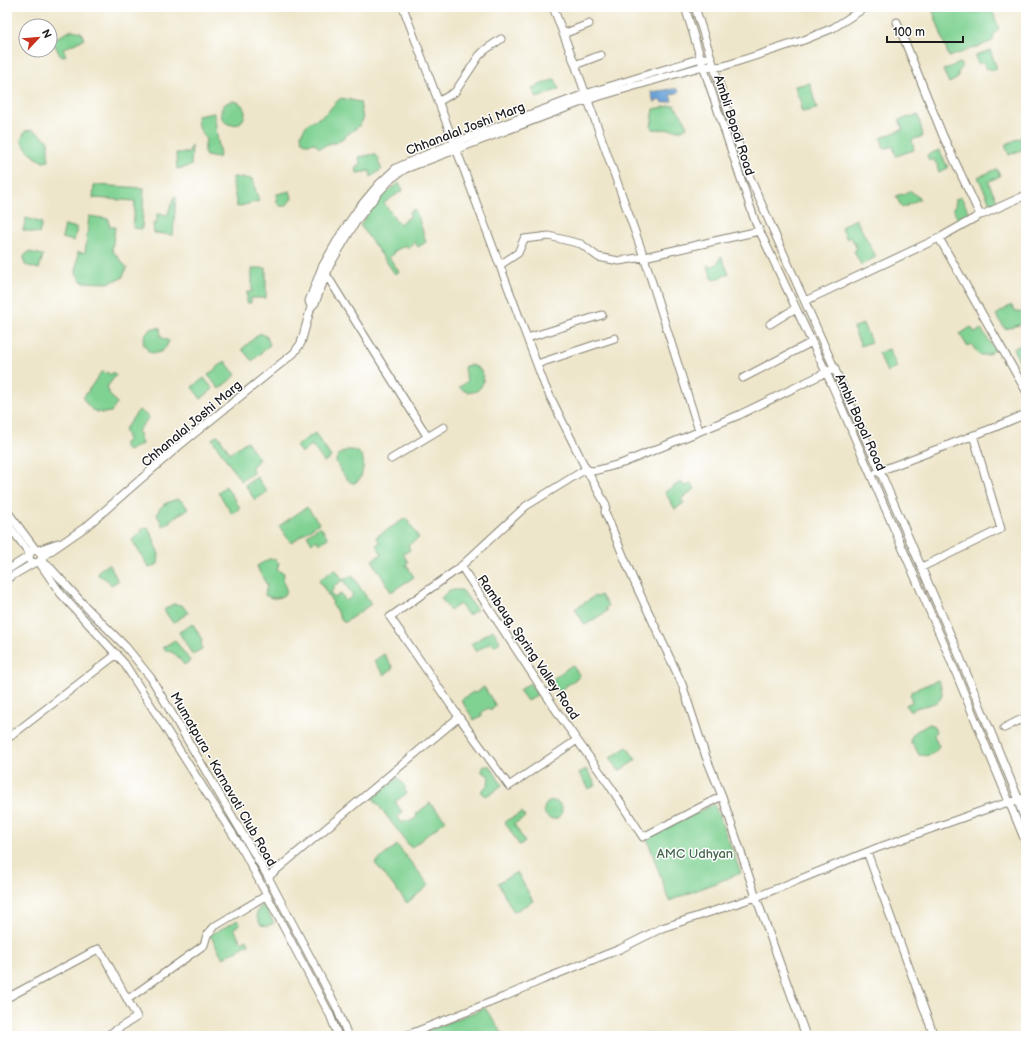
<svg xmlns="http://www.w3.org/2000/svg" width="1033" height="1043" viewBox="0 0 1033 1043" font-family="'Balsamiq Sans',sans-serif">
  <rect width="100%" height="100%" fill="#fff"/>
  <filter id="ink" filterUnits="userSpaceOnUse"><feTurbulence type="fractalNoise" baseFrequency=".025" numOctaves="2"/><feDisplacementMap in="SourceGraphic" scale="8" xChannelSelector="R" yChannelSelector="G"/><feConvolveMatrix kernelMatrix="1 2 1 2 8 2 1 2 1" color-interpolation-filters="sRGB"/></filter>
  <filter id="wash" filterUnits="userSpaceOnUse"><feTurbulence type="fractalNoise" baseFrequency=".012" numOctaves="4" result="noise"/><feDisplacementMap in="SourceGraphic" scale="16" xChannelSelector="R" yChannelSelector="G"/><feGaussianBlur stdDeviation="0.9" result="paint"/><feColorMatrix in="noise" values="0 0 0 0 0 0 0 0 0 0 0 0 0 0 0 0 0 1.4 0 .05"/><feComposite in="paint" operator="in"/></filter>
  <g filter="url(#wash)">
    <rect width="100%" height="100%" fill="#eee6ca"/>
    <path fill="#80d293" stroke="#4e7758" d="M 944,7 L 991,7 L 999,29 L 994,34 L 993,41 L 949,57 L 933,11 Z
      M 72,30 L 81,32 L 84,39 L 63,49 L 66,55 L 61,57 L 52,40 Z
      M 990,50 L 997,69 L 991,71 L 990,68 L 986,69 L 983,62 L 978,64 L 975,56 Z
      M 960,63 L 962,68 L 958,72 L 958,78 L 949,83 L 943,70 Z
      M 555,79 L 559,89 L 537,98 L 532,88 Z
      M 810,83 L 817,109 L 802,112 L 800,105 L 802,105 L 800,97 L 798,97 L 795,86 Z
      M 341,98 L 360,102 L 363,120 L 359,126 L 336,143 L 331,143 L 319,148 L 315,143 L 307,144 L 302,141 L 301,135 C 308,118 313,123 325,114 C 331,109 335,102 341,98 Z
      M221 113a12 12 0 1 1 24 0a12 12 0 1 1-24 0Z
      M 674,105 L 685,120 L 687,127 L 682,130 L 653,129 L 651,127 L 654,109 Z
      M 214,113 L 220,156 L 217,158 L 206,156 L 204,152 L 206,139 L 198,126 L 197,116 Z
      M 918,115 L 923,136 L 912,140 L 914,150 L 896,156 L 893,146 L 884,149 L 881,138 L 903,129 L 899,120 Z
      M 32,130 L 40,134 L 48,141 L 48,152 L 49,161 L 43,162 C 33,156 26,150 21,140 L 25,131 Z
      M 1024,136 L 1026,141 L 1026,148 L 1009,155 L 1005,145 Z
      M 190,146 L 192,146 L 191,166 L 177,169 L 176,153 L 189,153 Z
      M 939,150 L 948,168 L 939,172 L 937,167 L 938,166 L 933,159 L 929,161 L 927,155 Z
      M 375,154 L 380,160 L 378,162 L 382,169 L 371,177 L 370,171 L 357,173 L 356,167 L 360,166 L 359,157 Z
      M 997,169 L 1000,176 L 988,182 L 997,200 L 990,203 L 978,177 Z
      M 233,177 L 252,179 L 259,201 L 237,207 L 233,185 Z
      M 399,183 L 403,190 L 384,203 L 399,224 L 411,216 L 409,213 L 414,209 L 418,216 L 426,242 L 418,247 L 414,242 L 408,248 L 406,245 L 393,252 L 394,254 L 389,257 L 399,272 L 395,274 L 360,225 L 382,195 Z
      M 94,185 L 144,188 L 142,229 L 133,228 L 135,201 L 93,198 Z
      M 290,191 L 292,198 L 286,206 L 280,206 L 277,203 L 277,194 Z
      M 911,191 L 920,199 L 902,208 L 896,196 L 901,194 L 902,195 Z
      M 174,197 L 176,197 L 173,235 L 154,233 L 153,223 L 157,224 L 157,214 L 159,214 L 167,216 Z
      M 961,197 L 970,214 L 958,220 L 953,208 L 955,207 L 956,199 Z
      M 89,216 L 109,219 L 109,226 L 115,227 L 112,250 L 127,268 L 122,278 L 108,283 L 82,282 L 76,273 L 78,252 L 85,253 Z
      M 26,218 L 42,223 L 39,234 L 23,230 Z
      M 856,219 L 876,257 L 861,265 L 854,251 L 857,249 L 851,237 L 847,239 L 841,227 Z
      M 65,225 L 77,228 L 74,241 L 62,238 Z
      M 29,252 L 43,255 L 39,269 L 25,265 C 23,259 23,255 29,252 Z
      M 721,256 L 729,274 L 713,280 L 707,265 L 711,267 C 718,264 719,262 721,256 Z
      M 252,268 L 266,268 L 266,298 L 251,298 L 251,303 L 247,303 L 247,292 L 252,292 Z
      M 1011,305 L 1016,312 L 1026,313 L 1026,323 L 1005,329 L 996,315 Z
      M 863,324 L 871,342 L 861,346 L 853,328 Z
      M 971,327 L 975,333 L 981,329 L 995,350 L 987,355 L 979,355 L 971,344 L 967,346 L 960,334 Z
      M 153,328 L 160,328 L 161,337 L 169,341 C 165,351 159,355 149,352 L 143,343 L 145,334 Z
      M 260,333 L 267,337 L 270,345 L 252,361 L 242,349 Z
      M 1026,342 L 1026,367 L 1023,368 L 1013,349 Z
      M 889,349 L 897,367 L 887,372 L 878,353 Z
      M 225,361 L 236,375 L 219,389 L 208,375 Z
      M 471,365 C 495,371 480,404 460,388 L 460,386 L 463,385 L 467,381 L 464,368 L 465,366 Z
      M 102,371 L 105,374 L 107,372 L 111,375 L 113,372 L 116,375 L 107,387 L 110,395 L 117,403 L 111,412 C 98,415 90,411 83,398 Z
      M 204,378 L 213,389 L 201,399 L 192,387 Z
      M 139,410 L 149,417 L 138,431 L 142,444 L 128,451 L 124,447 L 124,443 L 128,439 L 124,430 Z
      M 315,433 L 331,457 L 324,462 L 312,445 L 301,453 L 296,446 Z
      M 218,435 L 230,453 L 247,441 L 259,459 L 252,467 L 253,473 L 241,481 L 212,439 Z
      M 347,450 C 367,449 365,466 360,479 C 358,480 357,482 354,483 C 348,484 338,467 336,461 L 338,455 Z
      M 257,477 L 267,492 L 255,500 L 245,485 Z
      M 681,482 L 685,487 L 691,483 L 695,489 L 681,499 L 684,503 L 675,509 L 665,492 Z
      M 226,486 L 240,508 L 232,514 L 218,492 Z
      M 179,499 L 184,503 L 188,509 L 170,520 L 170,522 L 163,526 L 157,515 C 159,505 169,501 179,499 Z
      M 307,507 L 319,523 L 291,543 L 279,526 Z
      M 406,518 L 419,538 L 408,545 L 410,550 L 403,554 L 408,562 L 406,564 L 414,577 L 391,592 L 372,560 L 382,554 L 376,545 L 380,542 L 376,537 Z
      M 320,526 L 328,538 L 319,544 L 317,540 L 312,543 L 307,535 Z
      M 144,528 L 148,528 L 155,541 L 154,543 L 159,554 L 158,564 L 149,568 L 132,540 L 142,532 L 141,530 Z
      M 269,559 L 275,559 L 279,563 L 277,570 L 284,573 L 283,581 L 287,592 C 280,599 274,600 265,595 L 267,585 L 260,573 L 257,566 Z
      M 109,564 L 118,581 L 111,585 C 108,579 104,578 98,575 L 98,571 Z
      M 335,569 L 343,580 L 333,587 L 334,589 L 330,592 L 334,598 L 341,594 L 346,601 L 353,596 L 343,580 L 352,575 L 371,604 L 344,623 L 332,604 L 333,603 L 319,580 Z
      M 449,590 L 462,590 L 477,610 L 468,615 L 460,604 L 450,611 L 441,598 Z
      M 601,595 L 608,606 L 605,608 L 607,611 L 585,625 L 575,609 L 595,596 L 596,597 Z
      M 173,604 L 182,605 L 188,613 L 173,623 L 164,610 Z
      M 193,624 L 202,640 L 201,644 L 202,649 L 192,654 L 179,632 Z
      M 493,630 L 500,642 L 494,646 L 491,642 L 476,652 L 471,644 Z
      M 175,640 L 190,661 L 184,665 C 180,660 178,655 171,652 C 167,650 165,651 162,648 Z
      M 384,654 L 393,668 L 384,675 L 374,661 Z
      M 572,665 L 580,676 L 558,692 L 550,681 Z
      M 938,680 C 952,708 926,702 909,711 L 906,705 L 912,702 L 910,695 L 912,691 Z
      M 530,683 L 537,695 L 527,701 L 519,690 Z
      M 484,687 L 496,706 L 490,710 L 488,708 L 481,713 L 483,715 L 474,720 L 461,700 L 473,692 L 475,693 Z
      M 929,724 L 933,725 L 936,731 L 934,735 L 937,743 L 939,745 C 936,754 929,757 919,755 L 914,745 L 910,742 C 913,729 920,731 929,724 Z
      M 627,747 L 636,760 L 619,771 L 610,758 Z
      M 484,766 L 490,766 L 502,785 L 492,793 L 485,796 L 481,791 L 488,785 L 489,776 L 481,771 Z
      M 586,769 L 596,785 L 589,789 L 579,773 Z
      M 398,778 L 406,788 L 404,789 L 407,793 L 395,802 L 402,812 L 397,816 L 402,823 L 407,820 L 409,822 L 417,817 L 416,814 L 430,803 C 435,810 441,814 446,820 L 411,848 L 373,798 Z
      M544 810a9 9 0 1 1 18 0a9 9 0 1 1-18 0Z
      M 714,804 L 741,873 L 669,901 L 647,838 Z
      M 522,812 L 525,817 L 514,824 L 525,842 L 519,845 L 505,822 Z
      M 397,845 L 429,885 L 407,903 L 375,863 Z
      M 517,872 L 533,901 L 514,912 L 498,883 Z
      M 264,905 L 274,923 L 267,926 L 261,925 L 256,915 L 260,907 Z
      M 238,920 L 240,924 L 234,928 L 241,942 L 247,939 L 249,944 L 223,958 L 210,935 Z
      M 485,1008 L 504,1036 L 413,1036 Z"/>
    <path fill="#6aa4da" stroke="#43607b" d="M 674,89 L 677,89 L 679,92 L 670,95 L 672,101 L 664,103 L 659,100 L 654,102 L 651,92 Z"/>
  </g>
  <g filter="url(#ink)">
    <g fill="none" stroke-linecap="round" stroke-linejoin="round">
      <defs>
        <path id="minor" d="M 403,7 L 545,386 L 586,469 L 606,505 L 605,512 L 633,579 L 682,684 L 706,757 L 722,796 L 756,897 L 806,1036
          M 553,7 L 576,67 L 644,257 L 699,431
          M 685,7 L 703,66 L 755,221 L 832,385 L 946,649 L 1026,843
          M 695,7 L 747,171 L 883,478 L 954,643 L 1019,800 L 1020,807 L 1026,822
          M 897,22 L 943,136 L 980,215
          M 563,34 L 589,24
          M 575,65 L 601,55
          M 438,102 L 455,92 L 479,56 L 485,50 L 501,39
          M 939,238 L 980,215 L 984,214 L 1026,195
          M 500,265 L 518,253 L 524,239 L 549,236 L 581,244 L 598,257 L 619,261 L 644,257 L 759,231
          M 326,274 L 427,436
          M 805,301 L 939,238 L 1026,391
          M 311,307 L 309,301 L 322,267 L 341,234 L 358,209 L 379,184 L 396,168 L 425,155 L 464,139 L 585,94 L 701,58 L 705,58
          M 770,324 L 796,308
          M 527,338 L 602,315
          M 537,364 L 615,338
          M 743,378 L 812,342
          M 391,459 L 444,427
          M 877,472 L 993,428 L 1026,414
          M 7,511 L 36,550
          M 7,523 L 30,554
          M 38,550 L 58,543
          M 42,557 L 87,526 L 180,445 L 294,353 L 301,343 L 311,307 L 315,303 L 330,265 L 357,220 L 379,192 L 392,178 L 405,169 L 587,100 L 703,66 L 715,67 L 724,66 L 804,40 L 833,28 L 866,7
          M 41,560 L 48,565 L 87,608 L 126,647 L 151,678 L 268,877 L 336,1006 L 348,1036
          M 39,562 L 61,594 L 124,663 L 244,852 L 330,1015 L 338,1036
          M 461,566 L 562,719 L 610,786 L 643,837 L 722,796
          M 922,567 L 1001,529 L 973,435
          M 7,570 L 29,556 L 31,552 L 34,550 L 40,552 L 42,557 L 39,562 L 34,563 L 30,561 L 29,556
          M 7,579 L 34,563
          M 459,717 L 509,786 L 577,740
          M 1004,728 L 1026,717
          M 7,739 L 117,654
          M 867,852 L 934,1036
          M 268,877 L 459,717 L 390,617 L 458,569 L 526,506 L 586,469 L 592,471 L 598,470 L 623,463 L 739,415 L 835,368
          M 7,998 L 98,949 L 103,955 L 137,1017 L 106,1036
          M 128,999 L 204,945 L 207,935 L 215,926 L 267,895
          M 405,1036 L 504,997 L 542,980 L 620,949 L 662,928 L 756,897 L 877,848 L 987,809 L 1009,802 L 1019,800 L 1026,797"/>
      </defs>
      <use href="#minor" stroke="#858173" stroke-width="9"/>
      <use href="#minor" stroke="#fff" stroke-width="7"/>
    </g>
  </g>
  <g text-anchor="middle" stroke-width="3" stroke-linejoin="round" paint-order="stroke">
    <g font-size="13" fill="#1c1c1c" stroke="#fff">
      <text transform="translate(735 125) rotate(72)" y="5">Ambli Bopal Road</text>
      <text transform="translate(465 128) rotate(-21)" y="5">Chhanalal Joshi Marg</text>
      <text transform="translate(861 422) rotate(66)" y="5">Ambli Bopal Road</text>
      <text transform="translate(191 423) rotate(-40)" y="5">Chhanalal Joshi Marg</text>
      <text transform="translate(529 647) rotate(56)" y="5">Rambaug, Spring Valley Road</text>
      <text transform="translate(224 779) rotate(60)" y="5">Mumatpura - Karnavati Club Road</text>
    </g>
    <g font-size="13" fill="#44654c" stroke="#fff">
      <text x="695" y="858">AMC Udhyan</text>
    </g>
  </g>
  <rect width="1033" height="1043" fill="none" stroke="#fff" stroke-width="24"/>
  <g transform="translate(38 38) rotate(64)"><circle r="19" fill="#ffffff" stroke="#a4a4a4"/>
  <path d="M0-3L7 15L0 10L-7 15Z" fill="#c8321e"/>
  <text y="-6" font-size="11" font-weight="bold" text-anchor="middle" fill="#1c1c1c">N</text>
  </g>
  <path d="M887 36v6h76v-6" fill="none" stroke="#1c1c1c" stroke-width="2"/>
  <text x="893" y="36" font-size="12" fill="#1c1c1c" stroke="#ffffff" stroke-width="3" paint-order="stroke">100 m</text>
</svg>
